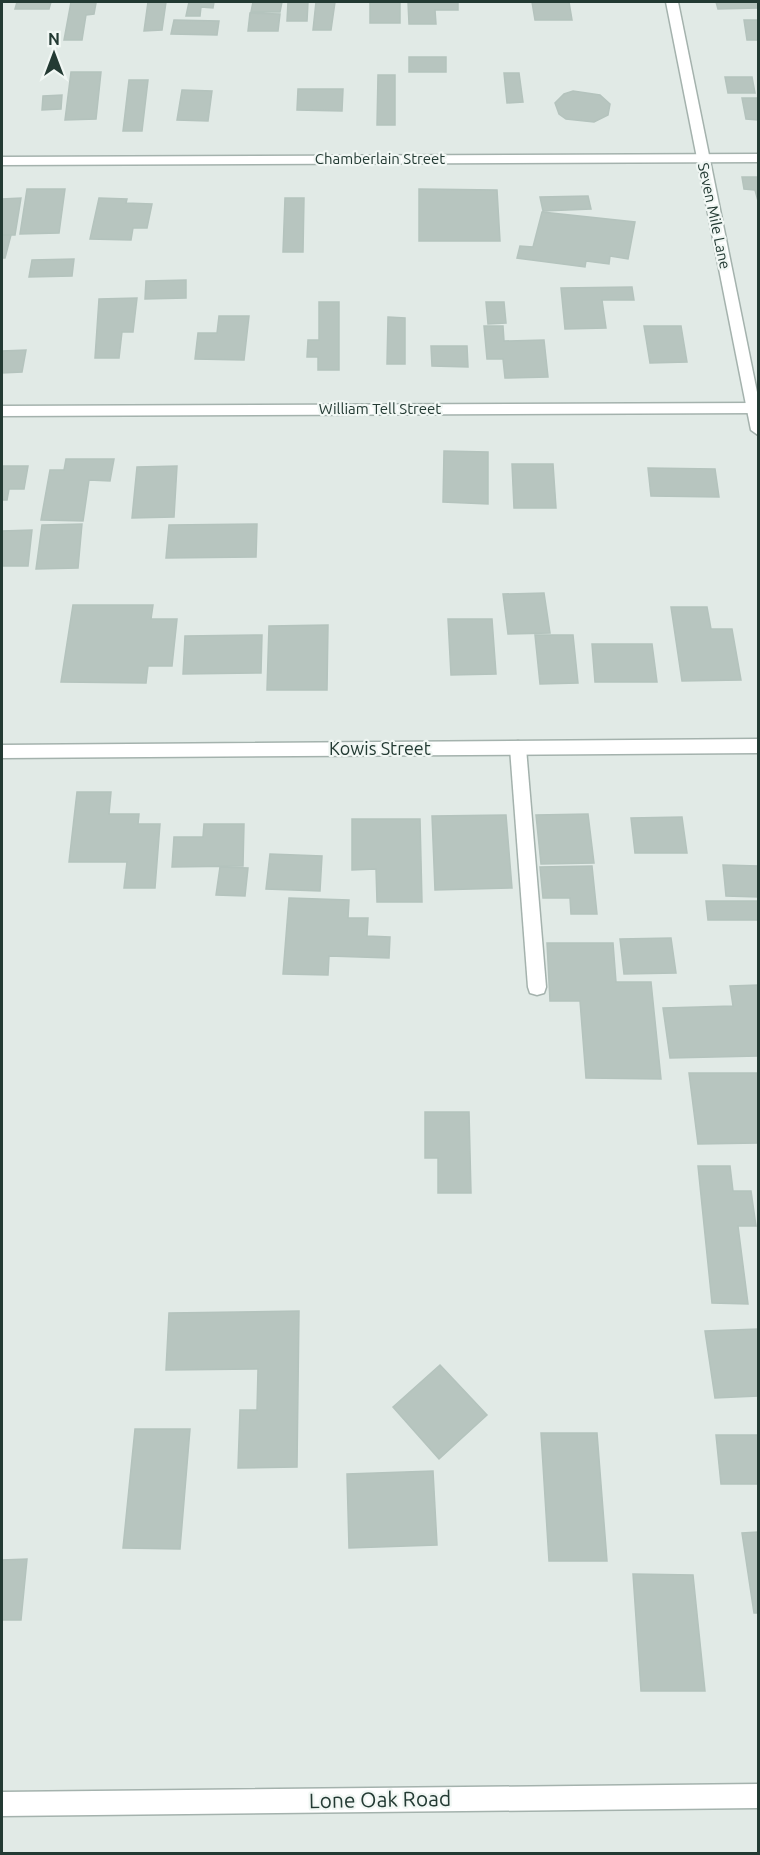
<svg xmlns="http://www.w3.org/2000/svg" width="760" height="1855" viewBox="0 0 760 1855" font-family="Ubuntu,sans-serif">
  <rect width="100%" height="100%" fill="#e1eae6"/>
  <path fill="#b7c5bf" stroke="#b4c3bd" stroke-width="1.5" d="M 17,2 L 51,2 L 49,9 L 15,9 Z
    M 71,2 L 96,3 L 94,14 L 86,15 L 82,40 L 64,40 Z
    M 148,2 L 166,2 L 162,30 L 144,31 Z
    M 189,2 L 214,2 L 213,8 L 201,7 L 200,16 L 186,16 Z
    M 253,2 L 282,2 L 280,12 L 251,12 Z
    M 288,2 L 308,2 L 307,21 L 287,21 Z
    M 316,2 L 335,2 L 331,30 L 313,30 Z
    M 370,2 L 400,2 L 400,23 L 370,23 Z
    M 408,2 L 458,2 L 458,10 L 435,10 L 436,24 L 409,24 Z
    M 532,2 L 569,2 L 572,20 L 535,20 Z
    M 716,2 L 758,2 L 758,8 L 718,9 Z
    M 250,13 L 280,14 L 278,31 L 248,31 Z
    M 174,20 L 219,21 L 217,35 L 171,34 Z
    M 744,20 L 758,20 L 758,40 L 747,40 Z
    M 409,57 L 446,57 L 446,72 L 409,72 Z
    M 71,72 L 101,72 L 96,119 L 65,120 Z
    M 504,73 L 519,73 L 523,102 L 507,103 Z
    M 378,75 L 395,75 L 395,125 L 377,125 Z
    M 725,77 L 752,77 L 755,93 L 728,93 Z
    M 129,80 L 148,80 L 142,131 L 123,131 Z
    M 298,89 L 343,89 L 342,111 L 297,110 Z
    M 182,90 L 212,91 L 208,121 L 177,120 Z
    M 573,91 L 600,95 L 610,104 L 608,115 L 594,122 L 566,119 L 559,114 L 555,103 L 564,94 Z
    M 62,95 L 61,109 L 42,110 L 43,96 Z
    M 742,98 L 758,98 L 758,120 L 746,119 Z
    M 742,177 L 758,177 L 758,201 L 755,190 L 744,189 Z
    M 27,189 L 65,189 L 59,233 L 20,234 Z
    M 419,189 L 497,190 L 500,241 L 419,241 Z
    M 588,196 L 591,209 L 543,211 L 540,197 Z
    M 21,198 L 15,235 L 2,235 L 2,199 Z
    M 99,198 L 127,199 L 126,203 L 152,204 L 147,228 L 133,228 L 131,240 L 90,239 Z
    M 285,198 L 304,198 L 303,252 L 283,252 Z
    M 542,212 L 635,222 L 628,259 L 610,256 L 609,264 L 586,261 L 585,267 L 517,258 L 520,246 L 533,247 Z
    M 2,235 L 11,235 L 5,258 L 2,258 Z
    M 74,259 L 72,276 L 29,277 L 32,260 Z
    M 186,280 L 186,298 L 145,299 L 146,281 Z
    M 632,287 L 634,300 L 602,300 L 606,328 L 565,329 L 561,288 Z
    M 137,298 L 133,332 L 122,332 L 119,358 L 95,358 L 99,299 Z
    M 319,302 L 339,302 L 339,370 L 318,370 L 318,357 L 307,357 L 308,340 L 319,340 Z
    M 486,302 L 504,302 L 506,323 L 488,324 Z
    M 219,316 L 249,316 L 244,360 L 195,359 L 198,333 L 217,333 Z
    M 388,317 L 405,318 L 405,364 L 387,364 Z
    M 484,326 L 503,326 L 504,341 L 544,340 L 548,377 L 505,378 L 503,359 L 487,359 Z
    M 644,326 L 681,326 L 687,362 L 650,363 Z
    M 431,346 L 467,346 L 468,367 L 432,366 Z
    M 26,350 L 22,372 L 2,373 L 2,351 Z
    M 444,451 L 488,452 L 488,504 L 443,502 Z
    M 66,459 L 114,459 L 110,481 L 89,480 L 83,521 L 41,520 L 50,470 L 64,470 Z
    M 512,464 L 553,464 L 556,508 L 514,508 Z
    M 2,466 L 28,466 L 24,489 L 9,489 L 7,500 L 2,500 Z
    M 177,466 L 174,517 L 132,518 L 137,467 Z
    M 648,468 L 715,469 L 719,497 L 651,496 Z
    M 82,524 L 78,568 L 36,569 L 42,525 Z
    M 257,524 L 256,557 L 166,558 L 169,525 Z
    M 32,530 L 28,566 L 2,566 L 2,531 Z
    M 544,593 L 550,633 L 508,634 L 503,594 Z
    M 73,605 L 153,605 L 151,619 L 177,619 L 172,666 L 148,666 L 146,683 L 61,682 Z
    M 671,607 L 707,607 L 711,629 L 732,629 L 741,680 L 682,681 Z
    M 448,619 L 492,619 L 496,674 L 451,675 Z
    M 328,625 L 327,690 L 267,690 L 269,626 Z
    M 262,635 L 261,673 L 183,674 L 185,636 Z
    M 535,635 L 573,635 L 578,683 L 540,684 Z
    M 592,644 L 652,644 L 657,682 L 595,682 Z
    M 77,792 L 111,792 L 109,814 L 139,814 L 138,824 L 160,824 L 155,888 L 124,888 L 127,862 L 69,862 Z
    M 588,814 L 594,863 L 541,864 L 536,815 Z
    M 506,815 L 512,888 L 435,890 L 432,816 Z
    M 682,817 L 687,853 L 635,853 L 631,818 Z
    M 352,819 L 420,819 L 422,902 L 377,902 L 376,869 L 352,870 Z
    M 204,824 L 244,824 L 243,866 L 172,867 L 174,837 L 203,837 Z
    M 270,854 L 322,856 L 320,891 L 266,889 Z
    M 723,865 L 758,866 L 758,897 L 726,896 Z
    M 592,866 L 597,914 L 571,914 L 570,898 L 543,898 L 540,867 Z
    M 220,867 L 248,868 L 245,896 L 216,895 Z
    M 289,898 L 349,900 L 348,918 L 368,918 L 367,936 L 390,937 L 389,958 L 329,956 L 328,975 L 283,974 Z
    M 706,901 L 758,901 L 758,920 L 708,920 Z
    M 671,938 L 676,973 L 624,974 L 620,939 Z
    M 547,943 L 613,943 L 616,982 L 651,982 L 661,1079 L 586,1078 L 580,1001 L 550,1001 Z
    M 758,985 L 758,1056 L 670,1058 L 663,1008 L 733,1006 L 730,986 Z
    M 689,1073 L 758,1073 L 758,1143 L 698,1144 Z
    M 425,1112 L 469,1112 L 471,1193 L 438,1193 L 438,1158 L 425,1158 Z
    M 698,1166 L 730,1166 L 733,1191 L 751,1191 L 756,1226 L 738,1226 L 748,1304 L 712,1303 Z
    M 299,1311 L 297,1467 L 238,1468 L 240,1410 L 257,1410 L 258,1369 L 166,1370 L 169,1313 Z
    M 758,1329 L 758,1396 L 715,1398 L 705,1331 Z
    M 440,1365 L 487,1415 L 439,1459 L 393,1407 Z
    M 135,1429 L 190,1429 L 180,1549 L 123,1548 Z
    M 541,1433 L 597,1433 L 607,1561 L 549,1561 Z
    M 716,1435 L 758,1435 L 758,1484 L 721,1484 Z
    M 433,1471 L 437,1545 L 349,1548 L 347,1474 Z
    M 758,1532 L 758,1613 L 754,1613 L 742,1533 Z
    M 27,1559 L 21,1620 L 2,1620 L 2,1560 Z
    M 633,1574 L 693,1575 L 705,1691 L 641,1691 Z"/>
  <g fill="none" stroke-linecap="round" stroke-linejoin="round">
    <defs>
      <path id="service" d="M 518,741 L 524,743 L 526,748 L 546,987 L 544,993 L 537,995 L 530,993 L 528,987 L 510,748 L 512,743 Z"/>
      <path id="minor" d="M 758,154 L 758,162 L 2,165 L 2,157 Z
        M 758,403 L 758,413 L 2,416 L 2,406 Z
        M 758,739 L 758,753 L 2,758 L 2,745 Z
        M 758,1784 L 758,1808 L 2,1816 L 2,1792 Z"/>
      <path id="tertiary" d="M 666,2 L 678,2 L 758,397 L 758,435 L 751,430 Z"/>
    </defs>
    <use href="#service" stroke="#a4b2ad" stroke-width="3"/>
    <use href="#minor" stroke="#a4b2ad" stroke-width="3"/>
    <use href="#tertiary" stroke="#a4b2ad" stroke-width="3"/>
    <use href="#service" fill="#fff" fill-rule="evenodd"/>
    <use href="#minor" fill="#fff" fill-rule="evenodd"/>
    <use href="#tertiary" fill="#fff" fill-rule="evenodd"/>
  </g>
  <g text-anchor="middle" stroke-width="4.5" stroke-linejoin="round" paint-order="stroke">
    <g font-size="15" fill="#233a33" stroke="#f1f7f4">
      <text x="380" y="164">Chamberlain Street</text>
      <text transform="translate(714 216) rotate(78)" y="5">Seven Mile Lane</text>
      <text x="380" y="414">William Tell Street</text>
    </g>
    <g font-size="18" fill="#233a33" stroke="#f1f7f4">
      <text x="380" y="755">Kowis Street</text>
    </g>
    <g font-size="21" fill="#233a33" stroke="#f1f7f4">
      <text transform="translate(380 1800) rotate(-1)" y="7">Lone Oak Road</text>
    </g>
  </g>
  <rect width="760" height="1855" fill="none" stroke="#233a33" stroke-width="6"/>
  <g transform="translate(54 54)" stroke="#f1f7f4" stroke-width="4.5" paint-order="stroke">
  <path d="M0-4.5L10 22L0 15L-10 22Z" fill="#233a33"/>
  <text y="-9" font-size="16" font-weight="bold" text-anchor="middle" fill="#233a33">N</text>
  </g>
</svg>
